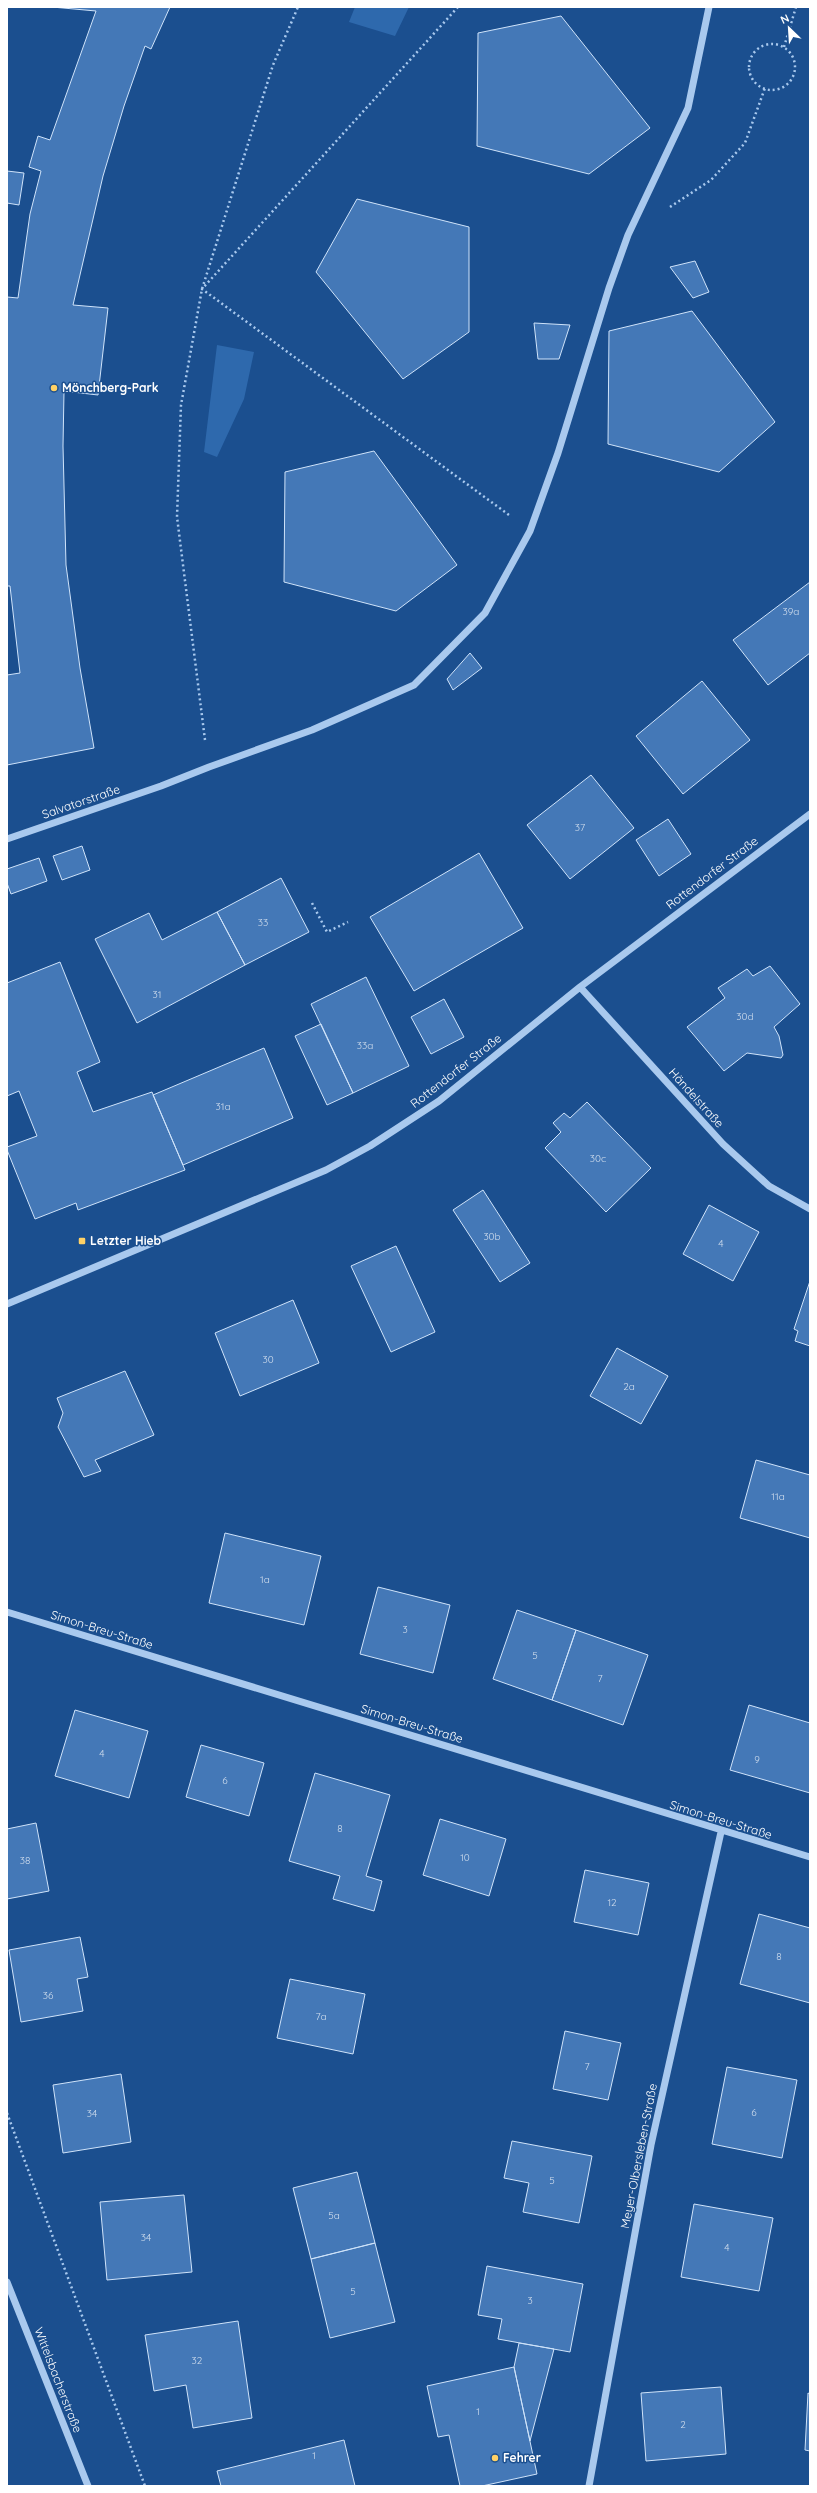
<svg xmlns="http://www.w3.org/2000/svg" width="817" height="2493" viewBox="0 0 817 2493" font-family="Quicksand,sans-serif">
  <rect width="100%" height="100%" fill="#1b4f8f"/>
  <path fill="#2e69ad" d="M 355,7 L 409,7 L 395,36 L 349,22 Z
    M 217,345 L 254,352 L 244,399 L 217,457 L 204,452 Z"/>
  <path fill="#4478b7" stroke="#cfe3fa" d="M 52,7 L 170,7 L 151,49 L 145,46 L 124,106 L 103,176 L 73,305 L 108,308 L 98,395 L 64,391 L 63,446 L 66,565 L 80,668 L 94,748 L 7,765 L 7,675 L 20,673 L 10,586 L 7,586 L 7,297 L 18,298 L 30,214 L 41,171 L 29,167 L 38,136 L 50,140 L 96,11 Z
    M 561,16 L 650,128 L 589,174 L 477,146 L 478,33 Z
    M 7,171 L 24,173 L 19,205 L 7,203 Z
    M 357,199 L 469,227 L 469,332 L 403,379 L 316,272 Z
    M 695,261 L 709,292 L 693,298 L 670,267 Z
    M 692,311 L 775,422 L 719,472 L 608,444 L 609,331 Z
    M 534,323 L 570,325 L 559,359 L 538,359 Z
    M 374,451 L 457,565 L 396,611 L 284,582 L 285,472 Z
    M 810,582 L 810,653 L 768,685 L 733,640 Z
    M 470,653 L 482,668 L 453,690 L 447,679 Z
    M 702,681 L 750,740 L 683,794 L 636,736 Z
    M 591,775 L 634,828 L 570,879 L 527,825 Z
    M 668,819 L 691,854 L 659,876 L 636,840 Z
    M 82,846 L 90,870 L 62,880 L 53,856 Z
    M 479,853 L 523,928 L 414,991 L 370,917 Z
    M 39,858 L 47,881 L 11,894 L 7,883 L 7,869 Z
    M 281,878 L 309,932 L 245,965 L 217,912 Z
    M 217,912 L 245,965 L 137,1023 L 95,939 L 149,913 L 162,940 Z
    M 60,962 L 100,1062 L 77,1072 L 93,1112 L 152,1092 L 185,1170 L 78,1210 L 76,1203 L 35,1219 L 7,1150 L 7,1147 L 37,1136 L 19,1091 L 7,1096 L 7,983 Z
    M 770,966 L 800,1004 L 774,1027 L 779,1036 L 783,1055 L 781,1058 L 747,1053 L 724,1071 L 687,1027 L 725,998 L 718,988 L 747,969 L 753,976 Z
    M 366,977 L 409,1066 L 353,1093 L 311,1004 Z
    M 444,999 L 464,1037 L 431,1054 L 411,1017 Z
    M 321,1024 L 353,1093 L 327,1105 L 295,1036 Z
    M 264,1048 L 293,1118 L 183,1165 L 153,1095 Z
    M 587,1102 L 651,1168 L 606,1212 L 545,1148 L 561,1132 L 553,1123 L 564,1113 L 570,1118 Z
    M 483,1190 L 530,1263 L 500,1282 L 453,1210 Z
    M 709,1205 L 759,1232 L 733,1281 L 683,1254 Z
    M 396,1246 L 435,1332 L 391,1352 L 351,1266 Z
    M 810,1281 L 810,1346 L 795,1341 L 798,1331 L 794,1329 Z
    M 293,1300 L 319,1363 L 240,1396 L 215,1333 Z
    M 617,1348 L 668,1376 L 641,1424 L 590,1396 Z
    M 125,1371 L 154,1435 L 95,1460 L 101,1471 L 84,1477 L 58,1427 L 63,1413 L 57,1398 Z
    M 756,1460 L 810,1475 L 810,1538 L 740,1518 Z
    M 225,1533 L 321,1556 L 304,1625 L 209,1603 Z
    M 378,1587 L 450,1605 L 433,1673 L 360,1654 Z
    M 517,1610 L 576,1630 L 552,1700 L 493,1679 Z
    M 576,1630 L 648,1655 L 623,1725 L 552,1700 Z
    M 749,1705 L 810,1723 L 810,1793 L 730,1770 Z
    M 75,1710 L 148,1731 L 129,1798 L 55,1776 Z
    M 201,1745 L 264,1763 L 249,1816 L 186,1797 Z
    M 315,1773 L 390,1795 L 366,1876 L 382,1881 L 374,1911 L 333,1899 L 340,1876 L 289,1861 Z
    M 440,1819 L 506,1839 L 489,1896 L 423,1875 Z
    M 36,1823 L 49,1891 L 7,1899 L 7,1829 Z
    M 585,1870 L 649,1883 L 638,1935 L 574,1922 Z
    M 759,1914 L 810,1928 L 810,2003 L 740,1984 Z
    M 80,1937 L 88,1977 L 77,1979 L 83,2011 L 21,2022 L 9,1950 Z
    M 290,1979 L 365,1994 L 353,2054 L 277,2038 Z
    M 565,2031 L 621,2043 L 608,2100 L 553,2089 Z
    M 727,2067 L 797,2080 L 782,2158 L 712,2144 Z
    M 121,2074 L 131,2142 L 63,2153 L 53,2085 Z
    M 512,2141 L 592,2156 L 579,2223 L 523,2212 L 529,2183 L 504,2178 Z
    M 357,2172 L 375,2243 L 311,2259 L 293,2188 Z
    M 184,2195 L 192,2272 L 107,2280 L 100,2202 Z
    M 694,2204 L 773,2218 L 759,2291 L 681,2277 Z
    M 375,2243 L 395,2322 L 330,2338 L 311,2259 Z
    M 487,2266 L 583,2284 L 570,2352 L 498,2339 L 502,2319 L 478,2315 Z
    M 238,2321 L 252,2418 L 193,2428 L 186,2385 L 154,2391 L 145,2335 Z
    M 519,2343 L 554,2349 L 530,2441 L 514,2367 Z
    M 514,2367 L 537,2474 L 482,2486 L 460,2486 L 449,2435 L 438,2437 L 427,2386 Z
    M 721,2387 L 726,2454 L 646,2461 L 641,2393 Z
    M 808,2393 L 810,2394 L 810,2451 L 805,2450 Z
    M 344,2440 L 355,2486 L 221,2486 L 217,2471 Z"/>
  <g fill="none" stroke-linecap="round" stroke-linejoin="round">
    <path stroke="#a9c9ee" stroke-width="2.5" stroke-dasharray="2 3" stroke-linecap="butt" d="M 458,7 L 202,289 L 509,515
      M749 67a23 23 0 1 1 46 0a23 23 0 1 1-46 0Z
      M 784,47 L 796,7
      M 670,207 L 711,180 L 745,143 L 765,88
      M 205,740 L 177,517 L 181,405 L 202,289 L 273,65 L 298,7
      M 312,903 L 327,932 L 348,922
      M 7,2113 L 145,2486"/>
    <path stroke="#a9c9ee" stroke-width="7" d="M 7,839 L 161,786 L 209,767 L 312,730 L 414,685 L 485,613 L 530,531 L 558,453 L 609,288 L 628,235 L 688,108 L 709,7
      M 580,987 L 723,1144 L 769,1186 L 810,1209
      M 7,1304 L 326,1170 L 370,1146 L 439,1101 L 580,987 L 810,814
      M 7,1612 L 810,1857
      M 7,2282 L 88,2486
      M 589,2486 L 651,2145 L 721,1832"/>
  </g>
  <g fill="#ffd166" stroke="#1b4f8f" stroke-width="1.5">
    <circle cx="54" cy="388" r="4"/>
    <rect x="78" y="1237" width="8" height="8" rx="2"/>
    <circle cx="495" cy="2458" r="4"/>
  </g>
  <g text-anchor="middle" stroke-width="3" stroke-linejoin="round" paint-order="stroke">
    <g font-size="10" fill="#d0dded">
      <text x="791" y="615">39a</text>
      <text x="580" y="831">37</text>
      <text x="263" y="926">33</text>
      <text x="157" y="998">31</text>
      <text x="745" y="1020">30d</text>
      <text x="365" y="1049">33a</text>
      <text x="223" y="1110">31a</text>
      <text x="598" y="1162">30c</text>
      <text x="492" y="1240">30b</text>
      <text x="721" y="1247">4</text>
      <text x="268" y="1363">30</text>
      <text x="629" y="1390">2a</text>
      <text x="778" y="1500">11a</text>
      <text x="265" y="1583">1a</text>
      <text x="405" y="1633">3</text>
      <text x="535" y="1659">5</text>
      <text x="600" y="1682">7</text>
      <text x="102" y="1757">4</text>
      <text x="757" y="1763">9</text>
      <text x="225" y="1784">6</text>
      <text x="340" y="1832">8</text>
      <text x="465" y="1861">10</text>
      <text x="25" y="1864">38</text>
      <text x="612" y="1906">12</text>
      <text x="779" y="1960">8</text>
      <text x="48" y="1999">36</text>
      <text x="321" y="2020">7a</text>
      <text x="587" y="2070">7</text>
      <text x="754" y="2116">6</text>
      <text x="92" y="2117">34</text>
      <text x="552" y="2184">5</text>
      <text x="334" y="2219">5a</text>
      <text x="146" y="2241">34</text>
      <text x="727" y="2251">4</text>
      <text x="353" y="2295">5</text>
      <text x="530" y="2304">3</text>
      <text x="197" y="2364">32</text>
      <text x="478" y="2415">1</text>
      <text x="683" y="2428">2</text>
      <text x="314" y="2459">1</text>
    </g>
    <g font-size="12" font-weight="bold" fill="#fff" stroke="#1b4f8f" text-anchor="start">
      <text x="62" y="392">Mönchberg-Park</text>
      <text x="90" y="1245">Letzter Hieb</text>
      <text x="503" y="2462">Fehrer</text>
    </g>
    <g font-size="12" fill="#fff" stroke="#1b4f8f">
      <text transform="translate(81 802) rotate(-19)" y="4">Salvatorstraße</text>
      <text transform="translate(712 873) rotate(-37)" y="4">Rottendorfer Straße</text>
      <text transform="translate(456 1071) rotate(-38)" y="4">Rottendorfer Straße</text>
      <text transform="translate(696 1098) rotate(48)" y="4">Händelstraße</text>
      <text transform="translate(102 1630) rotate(17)" y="4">Simon-Breu-Straße</text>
      <text transform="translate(412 1724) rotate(17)" y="4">Simon-Breu-Straße</text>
      <text transform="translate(721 1820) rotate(17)" y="4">Simon-Breu-Straße</text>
      <text transform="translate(639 2156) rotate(-79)" y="4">Meyer-Olbersleben-Straße</text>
      <text transform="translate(58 2380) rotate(69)" y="4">Wittelsbacherstraße</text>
    </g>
  </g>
  <rect width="817" height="2493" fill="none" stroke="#ffffff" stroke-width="16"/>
  <g transform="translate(789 28) rotate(335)" stroke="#1b4f8f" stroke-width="3" paint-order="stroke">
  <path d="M0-3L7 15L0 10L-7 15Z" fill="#ffffff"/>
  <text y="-6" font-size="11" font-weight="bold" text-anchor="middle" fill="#ffffff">N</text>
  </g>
</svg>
